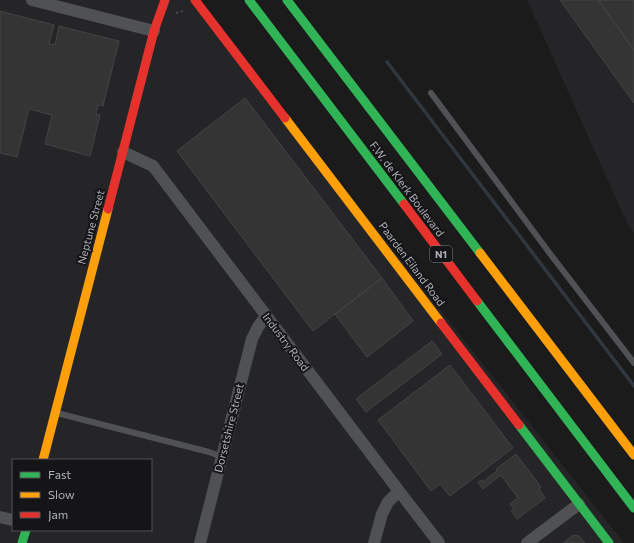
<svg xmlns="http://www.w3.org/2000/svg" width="634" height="543" viewBox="0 0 634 543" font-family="Commissioner,sans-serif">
  <rect width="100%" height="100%" fill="#1b1b1b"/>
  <path fill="#252527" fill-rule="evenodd" d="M 0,0 L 196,0 L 624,543 L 0,543 ZM 13,460 L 151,460 L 151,530 L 13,530 Z
    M 527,0 L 634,0 L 634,233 L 627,223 Z"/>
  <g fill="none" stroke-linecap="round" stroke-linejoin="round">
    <path stroke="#31373e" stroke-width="3.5" d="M 387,62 L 634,386"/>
  </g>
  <path fill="#343435" stroke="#444447" d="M 560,0 L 598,0 L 634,50 L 634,103 Z
    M 598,0 L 634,0 L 634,50 Z
    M 0,11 L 54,25 L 49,44 L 55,45 L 59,26 L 119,41 L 103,106 L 98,105 L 96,114 L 100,115 L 90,156 L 45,144 L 52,115 L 29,109 L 17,157 L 0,153 Z
    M 245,98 L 382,278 L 313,331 L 177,151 Z
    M 382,278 L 413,321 L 367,357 L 335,314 Z
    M 432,341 L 442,354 L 366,412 L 356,399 Z
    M 450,365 L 513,448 L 450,496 L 440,484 L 431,491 L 378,420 Z
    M 516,454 L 541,487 L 539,489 L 545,498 L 517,519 L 511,511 L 514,509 L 510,504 L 518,498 L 501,475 L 483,489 L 478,482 L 482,480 L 483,482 L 497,471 L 496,469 Z
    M 573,535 L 579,536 L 585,543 L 563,543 Z"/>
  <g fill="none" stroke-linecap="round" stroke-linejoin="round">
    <path stroke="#4b4c4f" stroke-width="2" stroke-dasharray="2 3" stroke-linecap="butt" d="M 176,13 L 185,10"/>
    <path stroke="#505154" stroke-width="6" d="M 431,93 L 551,255 L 634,363
      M 57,413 L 209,452 L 222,457"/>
    <path stroke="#505154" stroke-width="12" d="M 32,0 L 154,31
      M 123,152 L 153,166 L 399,491 L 439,543
      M 0,517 L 13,520
      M 200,543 L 252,339 L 258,327 L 266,316
      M 374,543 L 382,514 L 388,502 L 399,491
      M 527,543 L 579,504"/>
    <path stroke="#30b455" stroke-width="9" d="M 249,0 L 404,204
      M 287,0 L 480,253
      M 477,301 L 634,508
      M 519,425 L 609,543
      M 22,543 L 26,530"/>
    <path stroke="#ff9f0a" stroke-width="9" d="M 285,118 L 441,323
      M 480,253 L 634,455
      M 43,460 L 108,209"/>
    <path stroke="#e5322d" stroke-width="9" d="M 195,0 L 285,118
      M 404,204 L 477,301
      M 108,209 L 154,31 L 165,0
      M 441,323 L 519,425"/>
  </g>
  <g text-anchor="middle" stroke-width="4" stroke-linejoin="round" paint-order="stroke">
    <rect fill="#151517" stroke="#808289" stroke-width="1" x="430" y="246" width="22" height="16" rx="3"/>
    <g font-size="10" font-weight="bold" fill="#aeb1ba">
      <text x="441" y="258">N1</text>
    </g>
    <g font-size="11" fill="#aeb1ba" stroke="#151517">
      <text transform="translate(407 189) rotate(53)" y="4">F.W. de Klerk Boulevard</text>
      <text transform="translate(91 227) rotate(-75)" y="4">Neptune Street</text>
      <text transform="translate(412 264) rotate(53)" y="4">Paarden Eiland Road</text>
      <text transform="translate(286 342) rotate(53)" y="4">Industry Road</text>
      <text transform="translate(229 428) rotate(-76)" y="4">Dorsetshire Street</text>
    </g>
  </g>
  <rect x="12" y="459" width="140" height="72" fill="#151517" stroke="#525358"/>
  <rect x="20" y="472" width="20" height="6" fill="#30b455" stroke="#525358"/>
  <text x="48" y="479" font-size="12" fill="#aeb1ba">Fast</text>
  <rect x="20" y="492" width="20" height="6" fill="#ff9f0a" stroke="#525358"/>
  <text x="48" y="499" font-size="12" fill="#aeb1ba">Slow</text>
  <rect x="20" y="512" width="20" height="6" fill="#e5322d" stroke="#525358"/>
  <text x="48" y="519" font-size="12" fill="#aeb1ba">Jam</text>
</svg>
